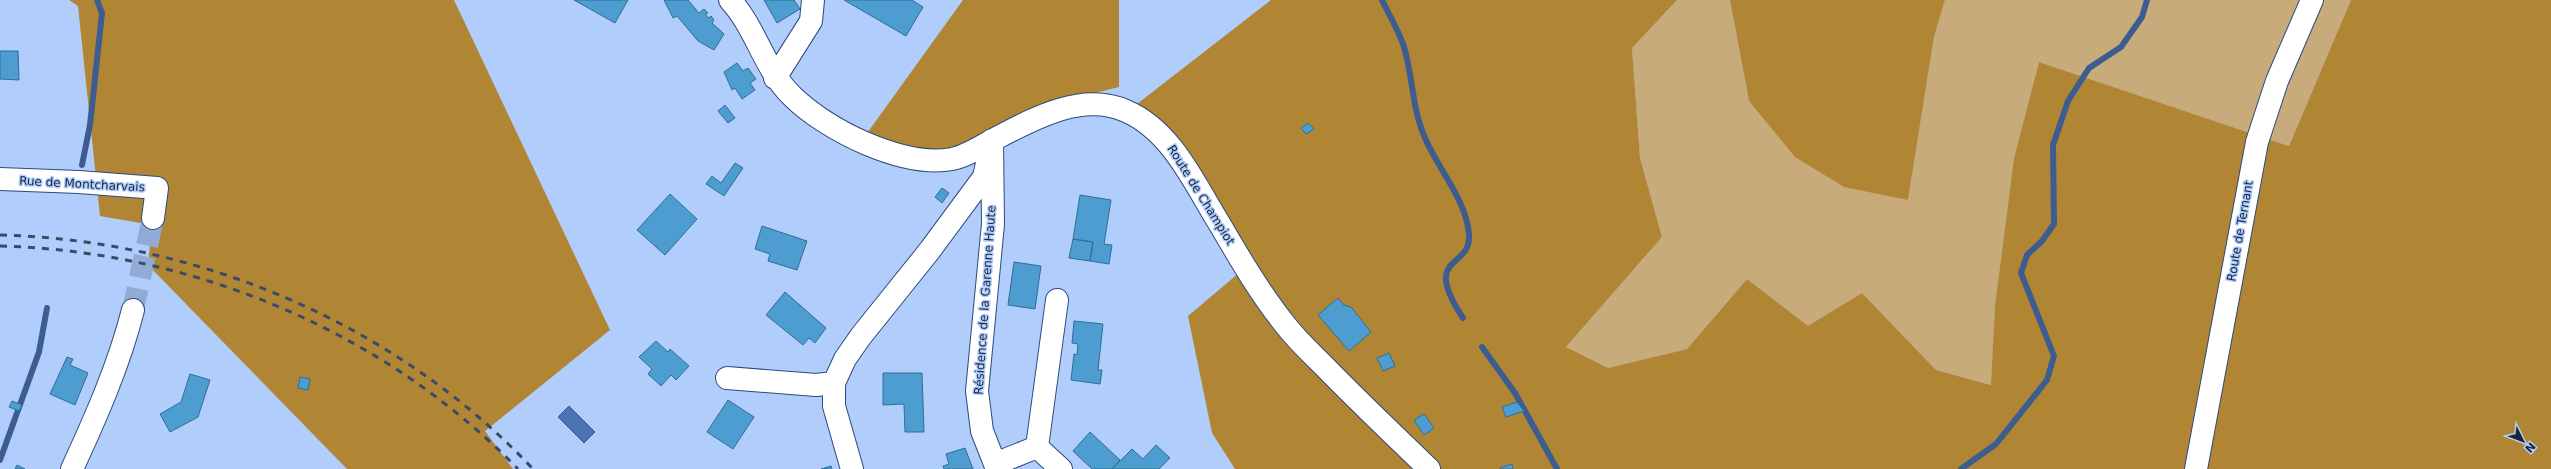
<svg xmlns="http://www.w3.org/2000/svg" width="2551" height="469" viewBox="0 0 2551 469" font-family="'DejaVu Sans',sans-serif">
  <rect width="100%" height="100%" fill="#b1cdfc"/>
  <path fill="#c8ab7a" d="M 1677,0 L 1730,0 L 1749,101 L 1908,200 L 1934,37 L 1945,0 L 2351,0 L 2289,146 L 2039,62 L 2014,158 L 1995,305 L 1992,385 L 1936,370 L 1862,293 L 1808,327 L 1747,279 L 1687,349 L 1608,368 L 1566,347 L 1662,237 L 1640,158 L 1632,48 Z"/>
  <path fill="#b08635" d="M 69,0 L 454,0 L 610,330 L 485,431 L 513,469 L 347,469 L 148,265 L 152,225 L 100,216 L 78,6 Z
    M 963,0 L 1119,0 L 1119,87 L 1046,105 L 941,157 L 865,136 Z
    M 1271,0 L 1677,0 L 1632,48 L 1640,158 L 1662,237 L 1566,347 L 1608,368 L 1687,349 L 1747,279 L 1808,326 L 1862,293 L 1936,370 L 1991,385 L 1995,305 L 2014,158 L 2039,62 L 2289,146 L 2351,0 L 2551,0 L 2551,469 L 1235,469 L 1212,433 L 1188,316 L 1246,267 L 1193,163 L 1137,104 Z
    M 1730,0 L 1945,0 L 1934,37 L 1908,200 L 1844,187 L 1795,157 L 1749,101 Z"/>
  <path fill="#4d73b4" stroke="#3d5c90" d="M 569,406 L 595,432 L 584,443 L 558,417 Z"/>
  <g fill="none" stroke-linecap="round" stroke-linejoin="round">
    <path stroke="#3d5c90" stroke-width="6" d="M 1382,0 C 1389,15 1399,31 1404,47 C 1413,77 1412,109 1425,138 C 1438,169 1466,199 1469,234 C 1472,270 1420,253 1463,318
      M 82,165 L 90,125 L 102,13 L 97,0
      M 1482,347 L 1515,393 L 1557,469
      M 0,460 L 39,352 L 47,308
      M 1961,469 L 1996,444 L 2047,380 L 2054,356 L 2021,273 L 2027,255 L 2042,241 L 2054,224 L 2053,145 L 2068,101 L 2089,68 L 2121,47 L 2142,17 L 2147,0"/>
  </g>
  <path fill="#4e9dd1" stroke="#306e97" d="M 574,0 L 628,0 L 615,23 Z
    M 664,0 L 688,0 L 699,13 L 704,9 L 708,13 L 705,14 L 709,18 L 711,16 L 714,20 L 712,23 L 724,34 L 714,50 L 698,41 L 677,16 L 673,18 Z
    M 764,0 L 794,0 L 800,9 L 777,23 Z
    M 844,0 L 912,0 L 923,7 L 906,36 Z
    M 0,51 L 18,51 L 19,80 L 0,79 Z
    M 737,63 L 743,71 L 748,68 L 756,79 L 750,83 L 755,90 L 742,99 L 735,88 L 732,90 L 724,72 Z
    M 725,105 L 735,118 L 728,123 L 718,111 Z
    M 1308,123 L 1314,129 L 1306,134 L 1301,128 Z
    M 735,163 L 743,168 L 724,196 L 706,184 L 712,176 L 721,183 Z
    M 942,188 L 949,193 L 942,203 L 935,197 Z
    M 670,194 L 697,219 L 665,255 L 637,230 Z
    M 1080,195 L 1111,200 L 1104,244 L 1112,245 L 1109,264 L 1090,261 L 1093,242 L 1073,239 Z
    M 762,226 L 807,241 L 797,270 L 768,261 L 770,254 L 755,249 Z
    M 1073,239 L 1093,242 L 1090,261 L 1069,258 Z
    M 1014,262 L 1041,266 L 1035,309 L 1008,305 Z
    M 785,292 L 826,328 L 815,343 L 809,338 L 803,345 L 766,315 Z
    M 1338,298 L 1344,305 L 1351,307 L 1371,332 L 1349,351 L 1318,315 Z
    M 1074,321 L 1103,324 L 1098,370 L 1102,370 L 1100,384 L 1071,380 L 1074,354 L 1077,355 L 1078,344 L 1072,343 Z
    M 656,341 L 668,352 L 670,349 L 689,366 L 676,380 L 671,375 L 661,386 L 648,374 L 652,369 L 639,357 Z
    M 1389,353 L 1395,366 L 1383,371 L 1377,358 Z
    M 67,357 L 73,359 L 70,365 L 88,373 L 75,405 L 50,394 Z
    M 883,373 L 922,373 L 924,432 L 905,432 L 904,404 L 883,405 Z
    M 190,374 L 210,380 L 198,417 L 170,432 L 160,414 L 181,402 Z
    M 300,377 L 310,379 L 308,390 L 298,388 Z
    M 728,400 L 754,417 L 733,449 L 707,432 Z
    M 12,401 L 22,405 L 19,411 L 9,407 Z
    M 1517,402 L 1524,411 L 1506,417 L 1502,407 Z
    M 1424,414 L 1434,428 L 1424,435 L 1414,420 Z
    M 1090,432 L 1120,460 L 1112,469 L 1092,469 L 1073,451 Z
    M 1156,445 L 1170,458 L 1159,469 L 1112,469 L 1132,449 L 1143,459 Z
    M 965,448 L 973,469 L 944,469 L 943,466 L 949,464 L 946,454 Z
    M 1512,464 L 1513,469 L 1500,469 L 1500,468 Z
    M 17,465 L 25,469 L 15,469 Z
    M 831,466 L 832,469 L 821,469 Z"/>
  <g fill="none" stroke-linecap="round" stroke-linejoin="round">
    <path stroke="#92abd5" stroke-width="22" stroke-dasharray="22 11" stroke-linecap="butt" d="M 133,310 L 153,218"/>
    <defs>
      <path id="minor" d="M 730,0 C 756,28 764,69 792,96 C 826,130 903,168 952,159 C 966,156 979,148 991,141 C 1031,120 1081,91 1126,111 C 1172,131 1194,183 1219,223 C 1240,259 1261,295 1287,327 C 1298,341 1311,353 1323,365 C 1358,401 1394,435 1429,469
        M 775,78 L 811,21 L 813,0
        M 0,179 L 79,182 L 157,188 L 153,218
        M 727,378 L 816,385 L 834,383
        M 1037,447 L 1057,300
        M 995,464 L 1037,447 L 1061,469
        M 72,469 C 96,417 119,365 133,310
        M 852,469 L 834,406 L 834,383 L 845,359 L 861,336 L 930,250 L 984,177 L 992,140 L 993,224 L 977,391 L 982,431 L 997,469
        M 2196,469 L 2257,142 L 2277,81 L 2312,0"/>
    </defs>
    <use href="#minor" stroke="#2d4a7c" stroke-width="24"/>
    <use href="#minor" stroke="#fff" stroke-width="22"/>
    <path stroke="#3a4b66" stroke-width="3" stroke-dasharray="7 7" stroke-linecap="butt" d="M 0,235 C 198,240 397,324 533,469
      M 0,246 C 192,251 384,331 518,469"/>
  </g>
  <g text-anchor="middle" stroke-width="3" stroke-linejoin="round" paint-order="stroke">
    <g font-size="12" fill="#18253b" stroke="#b1cdfc">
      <text transform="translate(82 184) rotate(3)" y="4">Rue de Montcharvais</text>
      <text transform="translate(1201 195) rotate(58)" y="4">Route de Champiot</text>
      <text transform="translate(2240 231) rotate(-80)" y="4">Route de Ternant</text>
      <text transform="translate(985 300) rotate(-86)" y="4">Résidence de la Garenne Haute</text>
    </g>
  </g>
  <g transform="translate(2523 441) rotate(132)" stroke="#b1cdfc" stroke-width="3" paint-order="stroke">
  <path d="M0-3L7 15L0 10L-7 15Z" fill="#18253b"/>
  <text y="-6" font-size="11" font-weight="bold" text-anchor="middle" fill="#18253b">N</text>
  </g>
</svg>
